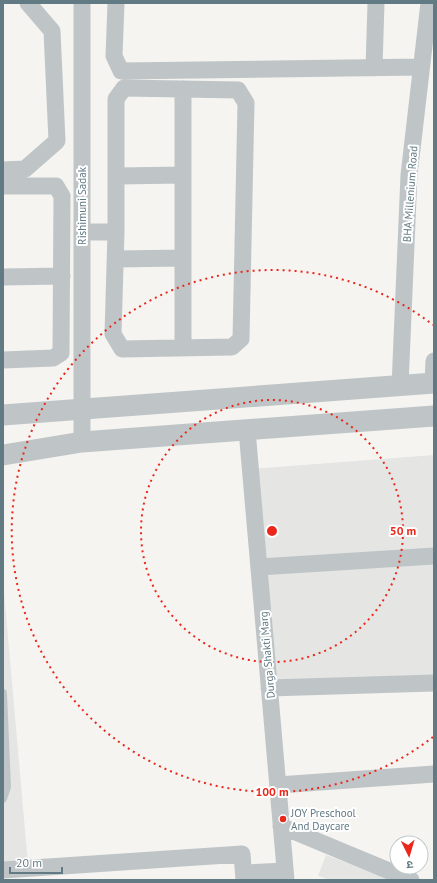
<svg xmlns="http://www.w3.org/2000/svg" width="437" height="883" viewBox="0 0 437 883" font-family="'PT Sans','Noto Sans Devanagari',sans-serif">
  <rect width="100%" height="100%" fill="#f5f4f1"/>
  <path fill="#e5e6e4" d="M 434,455 L 434,683 L 269,688 L 251,469 Z
    M 3,580 L 28,864 L 3,866 Z
    M 326,855 L 393,880 L 330,880 L 318,876 Z"/>
  <g fill="none" stroke-linecap="round" stroke-linejoin="round">
    <path stroke="#bfc5c7" stroke-width="8" d="M 3,693 L 7,787 L 3,799"/>
    <path stroke="#bfc5c7" stroke-width="17" d="M 116,3 L 114,56 L 121,71 L 421,67
      M 374,68 L 376,3
      M 183,89 L 183,348
      M 3,170 L 25,169 L 57,141 L 52,31 L 28,3
      M 117,176 L 183,175
      M 3,186 L 56,186 L 62,196 L 61,353 L 53,358 L 3,360
      M 82,232 L 116,232 L 113,334 L 122,349 L 232,347 L 241,339 L 246,103 L 238,90 L 124,88 L 116,99 L 116,232
      M 116,259 L 183,258
      M 3,277 L 62,276
      M 433,383 L 434,361
      M 400,386 L 409,175 L 429,3
      M 247,430 L 286,880
      M 82,442 L 82,3
      M 259,567 L 434,556
      M 269,688 L 434,683
      M 278,785 L 434,774
      M 281,826 L 411,880
      M 3,870 L 242,854 L 244,880
      M 244,873 L 285,871"/>
    <path stroke="#bfc5c7" stroke-width="21" d="M 3,415 L 434,383
      M 3,455 L 82,442 L 434,416"/>
  </g>
  <g fill="none" stroke="#eb271b" stroke-width="2" stroke-dasharray="2 4">
    <circle cx="272" cy="531" r="131"/>
    <path d="M433 737A261 261 0 1 1 433 325"/>
  </g>
  <circle fill="#eb271b" stroke="#fff" stroke-width="1.5" cx="283" cy="819" r="4"/>
  <g text-anchor="middle" stroke-width="4" stroke-linejoin="round" paint-order="stroke">
    <g font-size="11" fill="#627a83" stroke="#fff">
      <text transform="translate(410 194) rotate(-86)" y="4">BHA Millenium Road</text>
      <text transform="translate(82 206) rotate(-90)" y="4">Rishimuni Sadak</text>
      <text transform="translate(267 655) rotate(-95)" y="4">Durga Shakti Marg</text>
    </g>
    <g font-size="11" fill="#627a83" stroke="#fff" text-anchor="start">
      <text x="291" y="817">JOY Preschool<tspan x="291" dy="13">And Daycare</tspan></text>
    </g>
  </g>
  <circle cx="272" cy="531" r="6" fill="#eb271b" stroke="#fff" stroke-width="2"/>
  <g font-size="12" text-anchor="middle" font-weight="bold" fill="#eb271b" stroke="#fff" stroke-width="4" stroke-linejoin="round" paint-order="stroke">
    <text x="403" y="535">50 m</text>
    <text x="272" y="796">100 m</text>
  </g>
  <rect width="437" height="883" fill="none" stroke="#627a83" stroke-width="8"/>
  <g transform="translate(409 855) rotate(175)"><circle r="19" fill="#ffffff" stroke="#c0cacd"/>
  <path d="M0-3L7 15L0 10L-7 15Z" fill="#eb271b"/>
  <text y="-6" font-size="11" font-weight="bold" text-anchor="middle" fill="#627a83">उ</text>
  </g>
  <path d="M10 867v6h52v-6" fill="none" stroke="#627a83" stroke-width="2"/>
  <text x="16" y="867" font-size="12" fill="#627a83" stroke="#ffffff" stroke-width="3" paint-order="stroke">20 m</text>
</svg>
